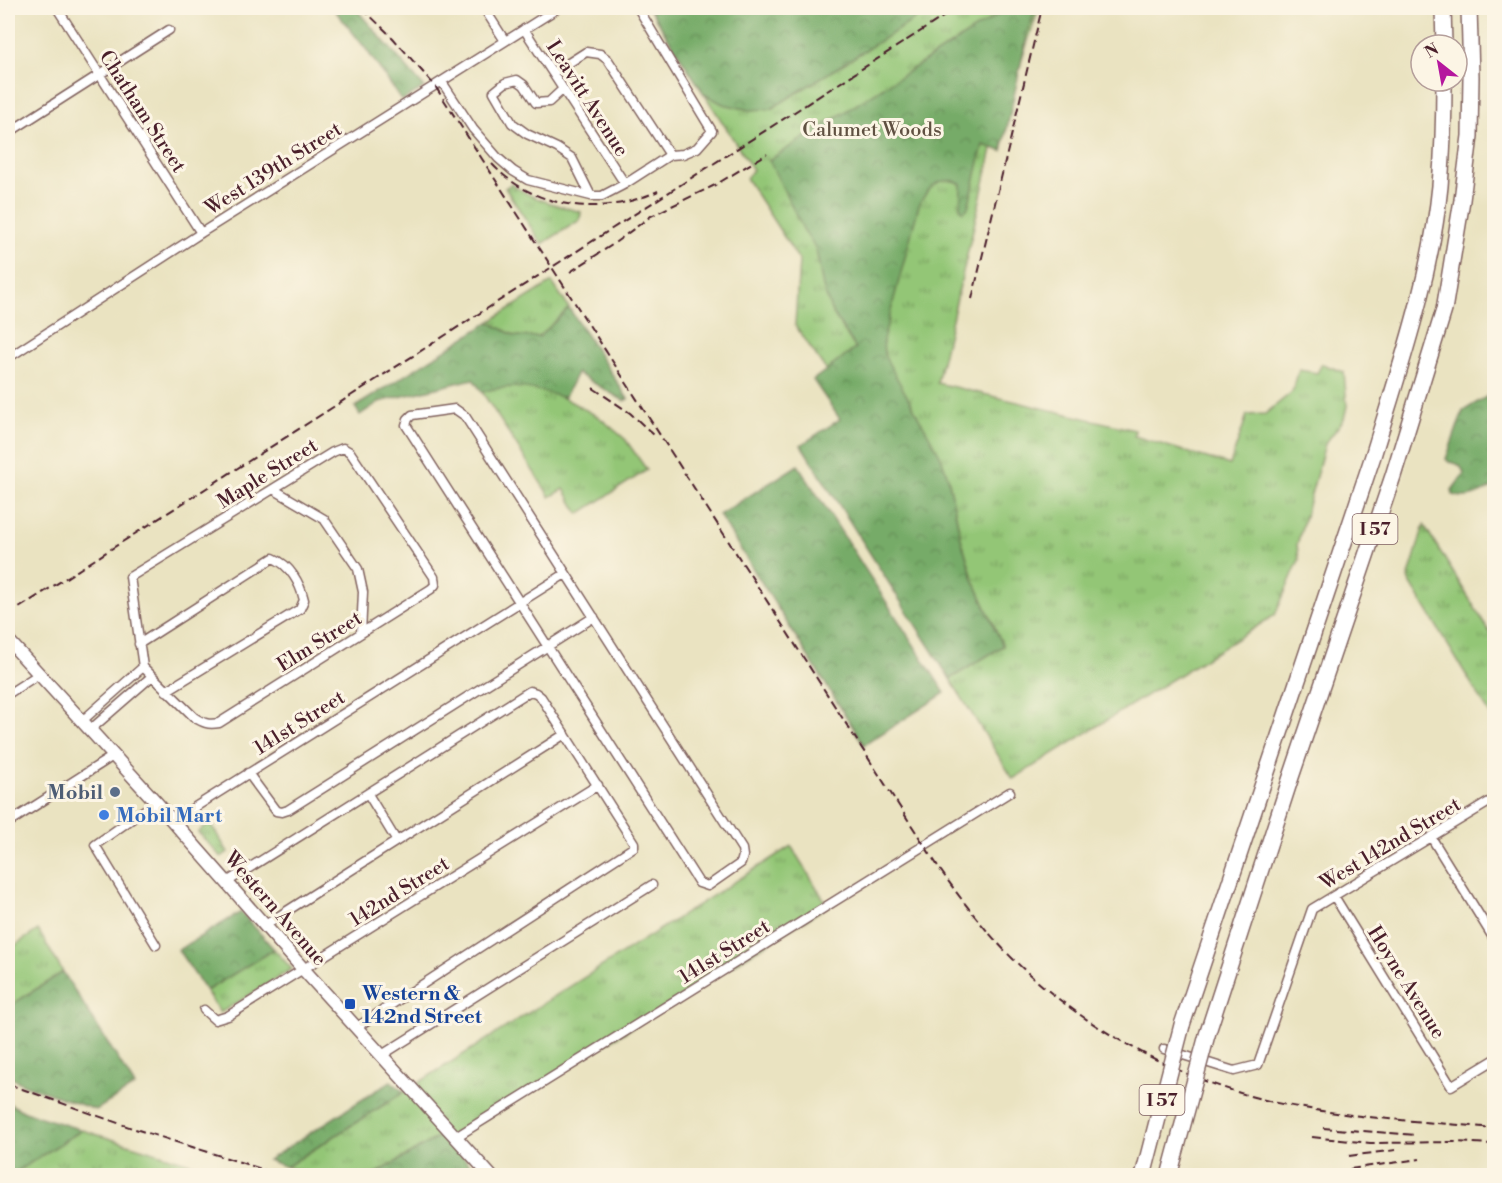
<svg xmlns="http://www.w3.org/2000/svg" width="1502" height="1183" viewBox="0 0 1502 1183" font-family="'Libre Bodoni',serif">
  <defs>
    <pattern id="grass-tufts" width="24" height="20" patternUnits="userSpaceOnUse" patternTransform="scale(1.5)"><rect width="24" height="20" fill="#93c676"/><path d="M3 7l-1-3M5 7V3M7 7l1-3M15 17l-1-3M17 17v-4M19 17l1-3" fill="none" stroke="#7aa061"/></pattern>
    <pattern id="forest-crowns" width="20" height="18" patternUnits="userSpaceOnUse" patternTransform="scale(1.5)"><rect width="20" height="18" fill="#76ab67"/><path d="M2 6a3 3 0 1 1 6 0M12 15a3 3 0 1 1 6 0" fill="none" stroke="#638b55"/></pattern>
  </defs>
  <rect width="100%" height="100%" fill="#fcf5e5"/>
  <filter id="ink" filterUnits="userSpaceOnUse"><feTurbulence type="fractalNoise" baseFrequency=".0167" numOctaves="2"/><feDisplacementMap in="SourceGraphic" scale="12" xChannelSelector="R" yChannelSelector="G"/><feConvolveMatrix kernelMatrix="1 2 1 2 8 2 1 2 1" color-interpolation-filters="sRGB"/></filter>
  <filter id="wash" filterUnits="userSpaceOnUse"><feTurbulence type="fractalNoise" baseFrequency=".008" numOctaves="4" result="noise"/><feDisplacementMap in="SourceGraphic" scale="24" xChannelSelector="R" yChannelSelector="G"/><feGaussianBlur stdDeviation="1.35" result="paint"/><feColorMatrix in="noise" values="0 0 0 0 0 0 0 0 0 0 0 0 0 0 0 0 0 1.4 0 .05"/><feComposite in="paint" operator="in"/></filter>
  <g filter="url(#wash)">
    <rect width="100%" height="100%" fill="#eae3c1"/>
    <path fill="url(#grass-tufts)" stroke="#6e7250" stroke-width="1.5" d="M 649,8 L 1039,8 L 992,149 L 937,383 L 1135,430 L 1134,436 L 1230,465 L 1247,415 L 1265,414 L 1292,392 L 1299,370 L 1317,373 L 1322,364 L 1344,372 L 1347,406 L 1344,419 L 1325,444 L 1297,545 L 1299,560 L 1275,615 L 1013,779 L 950,679 L 1003,646 L 973,579 L 960,535 L 948,477 L 831,310 L 856,349 L 826,370 L 795,325 L 799,260 L 746,178 L 753,170 Z
      M 511,184 C 532,199 555,205 581,212 L 580,220 L 542,244 L 505,188 Z
      M 552,282 L 569,308 L 539,337 L 515,336 L 489,322 Z
      M 500,387 L 534,387 L 564,398 L 599,417 L 625,439 L 647,470 L 579,514 L 564,489 L 550,497 L 482,392 Z
      M 1424,525 L 1494,639 L 1494,721 L 1408,579 Z
      M 210,823 L 228,852 L 221,857 L 198,832 Z
      M 791,846 L 828,906 L 456,1137 L 443,1134 L 374,1175 L 318,1175 L 286,1167 Z
      M 38,930 L 63,972 L 8,1007 L 8,950 Z
      M 274,949 L 292,969 L 220,1013 L 206,991 Z
      M 82,1130 L 229,1175 L 11,1175 Z"/>
    <path fill="url(#forest-crowns)" stroke="#606549" stroke-width="1.5" d="M 333,8 L 355,8 L 424,87 L 402,101 L 366,49 Z
      M 649,8 L 933,8 L 771,109 L 749,110 L 723,104 L 704,94 Z
      M 1008,8 L 1036,8 L 1028,31 L 1002,151 L 983,145 L 968,208 L 963,212 L 960,208 L 961,184 C 941,174 928,187 919,205 L 883,340 L 884,355 L 940,455 L 948,477 L 960,535 L 973,579 L 1003,646 L 950,679 L 801,445 L 840,419 L 813,380 L 856,348 L 831,310 L 823,287 L 816,249 L 803,229 L 769,160 Z
      M 569,308 L 628,399 L 624,401 L 577,373 L 564,398 C 534,388 513,383 482,392 L 473,379 L 379,402 L 360,415 L 355,407 L 489,322 L 515,336 L 539,337 Z
      M 1494,392 L 1494,486 C 1480,493 1469,501 1453,495 L 1452,490 L 1464,474 C 1462,466 1458,463 1449,462 L 1446,459 L 1463,411 Z
      M 798,465 L 945,693 L 864,745 L 719,515 Z
      M 241,912 L 274,949 L 206,991 L 178,950 Z
      M 63,972 L 135,1086 L 96,1110 L 25,1085 L 8,1076 L 8,1007 Z
      M 391,1081 L 404,1092 L 286,1167 L 268,1160 Z
      M 8,1103 L 25,1112 L 82,1130 L 11,1175 L 8,1175 Z
      M 443,1134 L 479,1175 L 374,1175 Z"/>
  </g>
  <g filter="url(#ink)">
    <g fill="none" stroke-linecap="round" stroke-linejoin="round">
      <defs>
        <path id="minor" d="M 57,8 L 201,233
          M 484,8 L 505,41
          M 524,29 L 625,184
          M 553,73 L 586,52 L 600,54 L 608,60 L 670,155
          M 442,82 L 473,129 L 498,158 L 513,171 L 528,180 L 591,196 L 602,196 L 625,184 L 670,155 L 683,154 L 697,148 L 712,131 L 638,8
          M 563,89 L 549,102 L 536,103 L 524,85 L 517,80 L 505,83 L 494,92 L 512,123 L 527,134 L 557,148 L 572,158 L 591,196
          M 8,133 L 169,30
          M 8,358 L 201,233 L 558,8
          M 455,409 L 465,416 L 742,849 L 743,856 L 741,863 L 708,886 L 699,883 L 406,425 L 408,419 L 412,415 Z
          M 343,448 L 350,452 L 434,577 L 435,585 L 431,589 L 219,723 C 208,725 203,723 194,717 L 143,667 L 130,577 L 333,452 Z
          M 273,489 L 324,519 L 358,569 L 363,592 L 361,633
          M 139,644 L 273,558 C 290,565 300,583 304,600 L 300,609 L 166,691
          M 8,694 L 39,674
          M 82,721 L 143,667
          M 90,730 L 151,677
          M 248,773 L 276,811 L 282,812 L 288,810 L 594,617
          M 368,794 L 396,840
          M 173,821 L 565,574
          M 8,823 L 113,756
          M 1431,837 L 1494,939
          M 227,882 L 530,691 L 536,693 L 541,697 L 634,843 L 634,847 L 357,1027
          M 1334,896 L 1451,1086 L 1494,1060
          M 265,925 L 565,734
          M 156,945 L 95,845 L 156,802
          M 204,1010 L 215,1020 L 228,1016 L 598,785
          M 1164,1049 L 1234,1071 L 1258,1065 L 1312,909 L 1494,799
          M 382,1055 L 652,885
          M 456,1137 L 1010,792"/>
        <path id="secondary" d="M 8,640 L 156,802 L 304,970 L 491,1176"/>
        <path id="motorway" d="M 1443,8 L 1444,45
          M 1182,1025 L 1373,456 C 1400,367 1431,278 1440,186 C 1443,151 1444,116 1444,81
          M 1207,1035 L 1290,780 L 1393,476 L 1444,310 L 1462,200 L 1470,136 L 1471,77 L 1469,8"/>
      </defs>
      <use href="#minor" stroke="#826460" stroke-width="11"/>
      <use href="#secondary" stroke="#826460" stroke-width="15"/>
      <use href="#motorway" stroke="#826460" stroke-width="18"/>
      <use href="#minor" stroke="#fff" stroke-width="8"/>
      <use href="#secondary" stroke="#fff" stroke-width="12"/>
      <use href="#motorway" stroke="#fff" stroke-width="15"/>
      <path stroke="#4a1f2b" stroke-width="2" stroke-dasharray="9 4.5" stroke-linecap="butt" d="M 362,8 L 393,38 L 435,86 L 941,871 C 963,902 986,932 1013,959 C 1083,1028 1177,1079 1273,1102 C 1345,1118 1421,1121 1494,1128
        M 492,164 C 535,210 602,217 658,191
        M 570,272 L 612,245 L 651,216 L 715,185 L 767,154
        M 972,299 L 1042,8
        M 593,388 L 630,413 L 654,435
        M 8,615 L 957,8
        M 8,1084 L 132,1128 L 284,1176
        M 1323,1128 L 1417,1135
        M 1312,1137 L 1370,1143 L 1455,1142 L 1494,1144
        M 1349,1156 L 1396,1150
        M 1350,1169 L 1420,1159"/>
      <defs>
        <path id="motorway-bridge" d="M 1143,1176 L 1182,1025
          M 1169,1176 L 1207,1035"/>
      </defs>
      <use href="#motorway-bridge" stroke="#826460" stroke-width="18" stroke-linecap="butt"/>
      <use href="#motorway-bridge" stroke="#fff" stroke-width="15"/>
    </g>
  </g>
  <circle fill="#5c6f8a" stroke="#fcf5e5" stroke-width="2" cx="115" cy="792" r="6"/>
  <circle fill="#3f7fe0" stroke="#fcf5e5" stroke-width="2" cx="104" cy="815" r="6"/>
  <rect fill="#1a4fb4" stroke="#fcf5e5" stroke-width="2" x="344" y="998" width="12" height="12" rx="3"/>
  <g text-anchor="middle" stroke-width="6" stroke-linejoin="round" paint-order="stroke">
    <g fill="#fcf5e5" stroke="#7f5f63" stroke-width="1.5">
      <rect x="1352.5" y="514" width="45" height="30" rx="4.5"/>
      <rect x="1139.5" y="1085" width="45" height="30" rx="4.5"/>
    </g>
    <g font-size="18" font-weight="bold" fill="#4a1f2b">
      <text x="1375" y="535">I 57</text>
      <text x="1162" y="1106">I 57</text>
    </g>
    <g font-size="20" fill="#4a1f2b" stroke="#fcf5e5">
      <text transform="translate(588 98) rotate(57)" y="7">Leavitt Avenue</text>
      <text transform="translate(143 111) rotate(57)" y="7">Chatham Street</text>
      <text transform="translate(273 168) rotate(-32)" y="7">West 139th Street</text>
      <text transform="translate(267 473) rotate(-32)" y="7">Maple Street</text>
      <text transform="translate(319 641) rotate(-32)" y="7">Elm Street</text>
      <text transform="translate(299 722) rotate(-32)" y="7">141st Street</text>
      <text transform="translate(1390 843) rotate(-31)" y="7">West 142nd Street</text>
      <text transform="translate(399 891) rotate(-32)" y="7">142nd Street</text>
      <text transform="translate(276 908) rotate(49)" y="7">Western Avenue</text>
      <text transform="translate(724 951) rotate(-32)" y="7">141st Street</text>
      <text transform="translate(1407 982) rotate(58)" y="7">Hoyne Avenue</text>
    </g>
    <g font-size="20" fill="#605142" stroke="#fcf5e5">
      <text x="872" y="136">Calumet Woods</text>
    </g>
    <g font-size="20" font-weight="bold" fill="#4e5e75" stroke="#fcf5e5" text-anchor="end">
      <text x="103" y="799">Mobil</text>
    </g>
    <g font-size="20" font-weight="bold" fill="#366cbe" stroke="#fcf5e5" text-anchor="start">
      <text x="116" y="822">Mobil Mart</text>
    </g>
    <g font-size="20" font-weight="bold" fill="#164399" stroke="#fcf5e5" text-anchor="start">
      <text x="362" y="1000">Western &amp;<tspan x="362" dy="23">142nd Street</tspan></text>
    </g>
  </g>
  <rect width="1502" height="1183" fill="none" stroke="#fcf5e5" stroke-width="30"/>
  <g transform="translate(1439 63) rotate(329)"><circle r="28" fill="#fcf5e5" stroke="#b59f9b" stroke-width="1.5"/>
  <path d="M0-4.5L10 22L0 15L-10 22Z" fill="#b5179e"/>
  <text y="-9" font-size="16" font-weight="bold" text-anchor="middle" fill="#4a1f2b">N</text>
  </g>
</svg>
